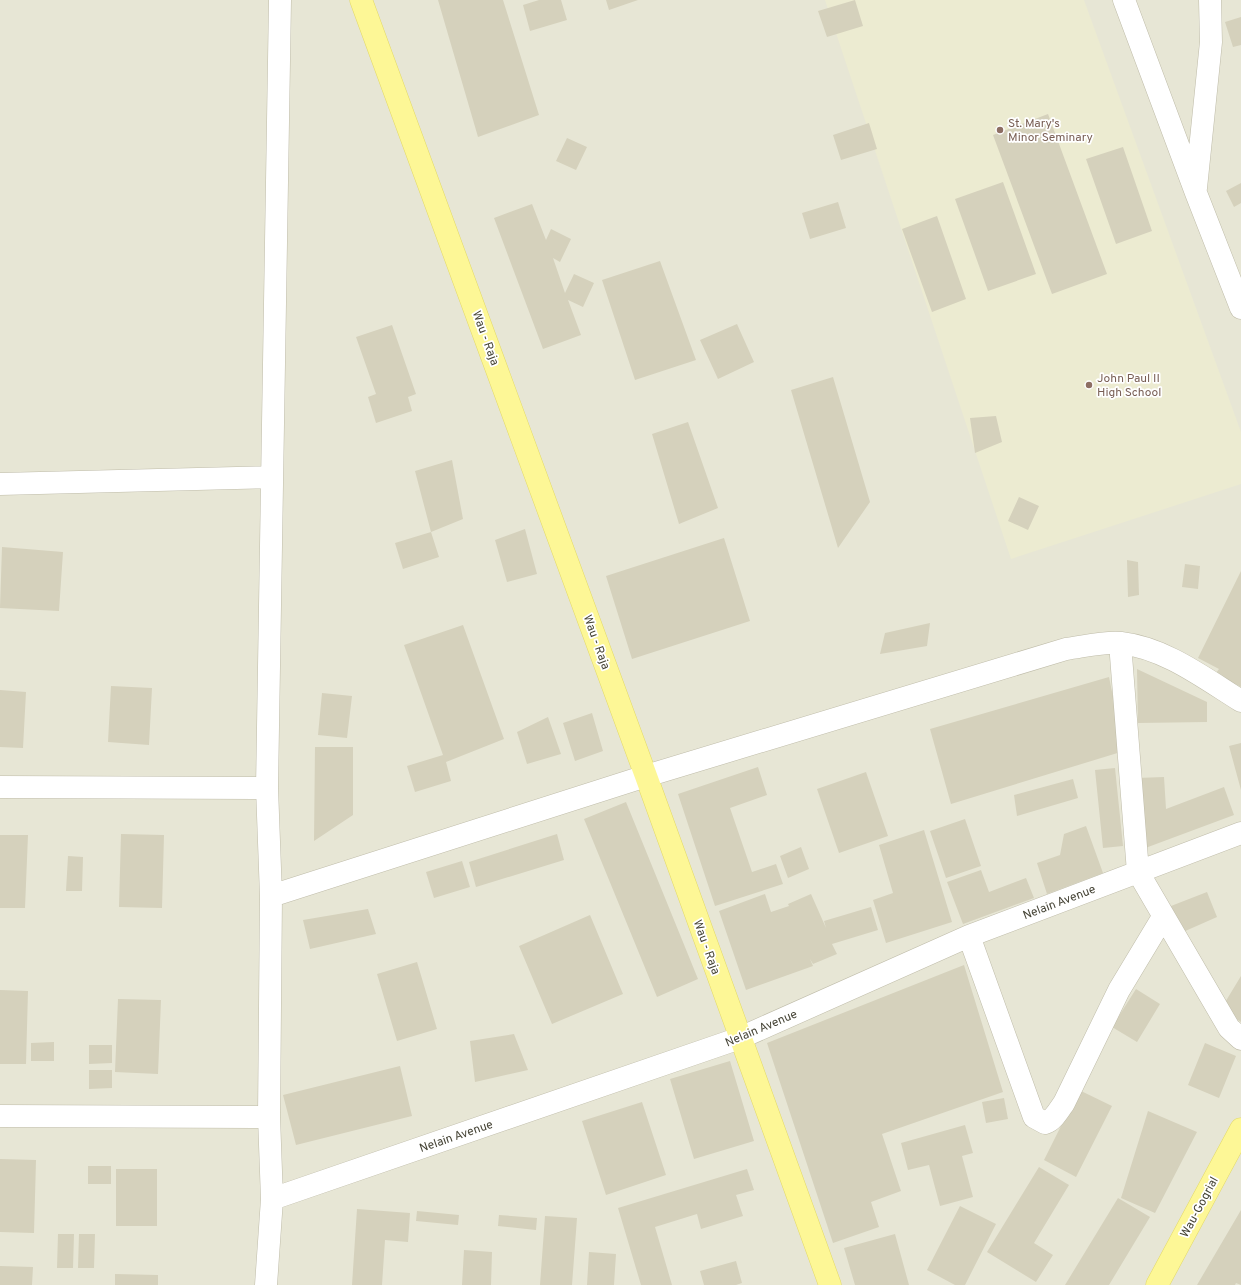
<svg xmlns="http://www.w3.org/2000/svg" width="1241" height="1285" viewBox="0 0 1241 1285" font-family="Overpass,sans-serif">
  <rect width="100%" height="100%" fill="#f3f2e7"/>
  <path fill="#e7e6d5" d="M 0,0 L 1241,0 L 1241,1285 L 0,1285 Z"/>
  <path fill="#ecebd1" d="M 825,0 L 1084,0 L 1241,432 L 1241,484 L 1011,559 Z"/>
  <path fill="#d5d1bc" d="M 438,0 L 503,0 L 539,115 L 478,137 Z
    M 539,0 L 561,0 L 567,20 L 530,31 L 523,5 Z
    M 606,0 L 638,0 L 609,10 Z
    M 855,0 L 863,26 L 827,37 L 818,11 Z
    M 1241,17 L 1241,45 L 1233,47 L 1225,22 Z
    M 1048,114 L 1107,274 L 1052,294 L 993,135 Z
    M 869,123 L 877,149 L 841,160 L 833,135 Z
    M 567,138 L 587,147 L 576,170 L 556,161 Z
    M 1123,147 L 1152,231 L 1116,244 L 1086,159 Z
    M 1003,182 L 1036,274 L 988,291 L 955,199 Z
    M 1241,183 L 1241,203 L 1234,207 L 1226,191 Z
    M 838,202 L 846,228 L 810,239 L 802,213 Z
    M 532,204 L 546,240 L 551,229 L 571,239 L 560,262 L 553,258 L 565,293 L 574,274 L 594,283 L 583,307 L 568,300 L 581,335 L 543,349 L 494,218 Z
    M 937,216 L 966,299 L 932,312 L 902,229 Z
    M 660,261 L 696,360 L 635,380 L 602,280 Z
    M 737,324 L 754,362 L 718,379 L 700,340 Z
    M 392,325 L 416,394 L 408,397 L 412,411 L 376,423 L 368,397 L 376,394 L 356,337 Z
    M 833,377 L 870,502 L 838,548 L 791,390 Z
    M 996,416 L 1002,442 L 975,453 L 970,418 Z
    M 688,422 L 718,508 L 679,524 L 652,434 Z
    M 452,460 L 463,519 L 431,532 L 439,557 L 403,569 L 395,543 L 431,532 L 415,471 Z
    M 1019,497 L 1039,506 L 1028,530 L 1008,521 Z
    M 525,529 L 537,574 L 507,582 L 495,540 Z
    M 724,538 L 750,621 L 632,659 L 606,576 Z
    M 2,547 L 63,552 L 59,611 L 0,608 Z
    M 1127,560 L 1138,562 L 1139,595 L 1128,597 Z
    M 1185,564 L 1200,566 L 1198,589 L 1182,587 Z
    M 1241,571 L 1241,687 L 1216,673 L 1219,669 L 1198,658 Z
    M 930,623 L 927,646 L 880,654 L 885,633 Z
    M 463,625 L 504,739 L 446,762 L 451,781 L 415,792 L 407,766 L 443,755 L 404,645 Z
    M 1137,669 L 1207,702 L 1207,722 L 1138,723 Z
    M 1109,677 L 1124,751 L 951,804 L 930,729 Z
    M 111,686 L 152,688 L 149,745 L 108,742 Z
    M 0,690 L 26,692 L 23,748 L 0,747 Z
    M 322,693 L 352,696 L 347,738 L 318,735 Z
    M 592,713 L 603,751 L 575,761 L 563,723 Z
    M 548,717 L 561,754 L 527,764 L 517,732 Z
    M 1241,743 L 1241,790 L 1229,746 Z
    M 315,747 L 353,747 L 353,815 L 314,841 Z
    M 758,767 L 767,795 L 730,808 L 752,872 L 776,864 L 783,884 L 715,906 L 678,794 Z
    M 1115,768 L 1123,846 L 1103,848 L 1095,770 Z
    M 866,772 L 888,836 L 839,853 L 817,789 Z
    M 1164,777 L 1166,809 L 1224,787 L 1234,815 L 1140,850 L 1137,778 Z
    M 1073,779 L 1078,798 L 1017,816 L 1014,795 Z
    M 626,802 L 698,979 L 657,997 L 584,819 Z
    M 965,819 L 981,866 L 946,878 L 930,831 Z
    M 1086,826 L 1103,873 L 1047,894 L 1037,863 L 1060,855 L 1064,834 Z
    M 924,830 L 952,922 L 886,943 L 873,900 L 893,893 L 879,845 Z
    M 121,834 L 164,835 L 162,908 L 119,907 Z
    M 557,834 L 564,860 L 476,887 L 469,862 Z
    M 0,835 L 28,835 L 25,908 L 0,908 Z
    M 801,847 L 809,869 L 788,878 L 780,856 Z
    M 68,856 L 83,857 L 82,891 L 66,891 Z
    M 462,861 L 470,887 L 434,898 L 426,872 Z
    M 981,870 L 989,892 L 1026,878 L 1034,898 L 963,924 L 947,882 Z
    M 1207,892 L 1217,917 L 1183,932 L 1171,906 Z
    M 765,894 L 771,912 L 789,906 L 788,904 L 811,894 L 826,928 L 824,921 L 871,907 L 878,930 L 832,944 L 837,954 L 813,964 L 810,959 L 813,966 L 746,990 L 719,911 Z
    M 368,909 L 376,934 L 310,949 L 303,920 Z
    M 590,915 L 623,994 L 552,1024 L 519,946 Z
    M 417,962 L 437,1029 L 397,1041 L 377,974 Z
    M 964,965 L 1003,1092 L 882,1134 L 901,1191 L 871,1202 L 879,1227 L 833,1243 L 767,1043 Z
    M 1241,976 L 1241,1022 L 1221,1009 Z
    M 1136,989 L 1160,1004 L 1137,1042 L 1112,1027 Z
    M 0,990 L 28,991 L 26,1064 L 0,1064 Z
    M 118,999 L 161,1000 L 158,1074 L 115,1072 Z
    M 514,1034 L 528,1070 L 475,1082 L 470,1041 Z
    M 54,1042 L 54,1061 L 31,1061 L 31,1043 Z
    M 1205,1043 L 1236,1056 L 1219,1098 L 1188,1085 Z
    M 89,1045 L 112,1045 L 112,1063 L 89,1064 Z
    M 730,1061 L 754,1141 L 694,1159 L 670,1079 Z
    M 400,1066 L 412,1116 L 296,1145 L 283,1095 Z
    M 89,1070 L 112,1070 L 112,1088 L 89,1089 Z
    M 1079,1090 L 1112,1106 L 1076,1177 L 1044,1160 Z
    M 1004,1098 L 1008,1119 L 986,1123 L 982,1102 Z
    M 642,1102 L 666,1175 L 606,1195 L 582,1121 Z
    M 1148,1111 L 1197,1132 L 1155,1213 L 1121,1198 Z
    M 965,1125 L 973,1153 L 962,1156 L 973,1197 L 940,1206 L 929,1165 L 908,1170 L 901,1143 Z
    M 0,1159 L 36,1160 L 34,1233 L 0,1232 Z
    M 88,1166 L 111,1166 L 111,1184 L 88,1184 Z
    M 1039,1167 L 1069,1185 L 1034,1243 L 1053,1255 L 1036,1282 L 987,1252 Z
    M 116,1169 L 157,1169 L 157,1226 L 116,1226 Z
    M 747,1169 L 754,1190 L 736,1195 L 743,1216 L 701,1229 L 697,1214 L 655,1227 L 672,1285 L 641,1285 L 618,1208 Z
    M 1118,1198 L 1150,1217 L 1109,1285 L 1065,1285 Z
    M 960,1206 L 996,1224 L 965,1285 L 955,1285 L 927,1270 Z
    M 357,1209 L 410,1213 L 408,1242 L 385,1240 L 382,1285 L 352,1285 Z
    M 1241,1210 L 1241,1285 L 1236,1283 L 1235,1285 L 1197,1285 Z
    M 417,1211 L 459,1215 L 458,1225 L 416,1221 Z
    M 499,1215 L 537,1218 L 536,1230 L 498,1226 Z
    M 545,1216 L 577,1218 L 572,1285 L 540,1285 Z
    M 58,1234 L 74,1234 L 73,1268 L 57,1268 Z
    M 79,1234 L 95,1234 L 94,1268 L 78,1268 Z
    M 895,1234 L 909,1285 L 855,1285 L 844,1248 Z
    M 464,1250 L 492,1252 L 491,1285 L 462,1285 Z
    M 589,1252 L 616,1254 L 614,1285 L 587,1285 Z
    M 736,1261 L 742,1283 L 736,1285 L 704,1285 L 700,1271 Z
    M 0,1266 L 33,1267 L 32,1285 L 0,1285 Z
    M 115,1274 L 158,1275 L 158,1285 L 115,1285 Z"/>
  <g fill="none" stroke-linecap="round" stroke-linejoin="round">
    <defs>
      <path id="minor" d="M 1124,0 L 1196,193 L 1241,308
        M 1196,188 L 1211,42 L 1210,0
        M 0,484 L 272,477
        M 1120,643 L 1138,872 L 1229,1028 L 1241,1039
        M 0,787 L 267,788
        M 271,896 L 646,776 L 1066,649 C 1082,647 1105,641 1121,643 C 1165,648 1204,678 1241,701
        M 969,936 L 1034,1117 L 1045,1123 C 1053,1121 1059,1110 1064,1103 L 1119,990 L 1163,917
        M 0,1116 L 269,1117
        M 272,1199 L 740,1038 L 969,936 L 1241,833
        M 266,1285 L 272,1199 L 269,1117 L 271,896 L 267,788 L 280,0"/>
      <path id="major" d="M 361,0 L 646,776 L 830,1285
        M 1157,1285 L 1241,1129"/>
    </defs>
    <use href="#minor" stroke="#bfbca9" stroke-width="23"/>
    <use href="#major" stroke="#e3d966" stroke-width="23"/>
    <use href="#minor" stroke="#fff" stroke-width="22"/>
    <use href="#major" stroke="#fdf796" stroke-width="22"/>
  </g>
  <g fill="#8d6e63" stroke="#fff" stroke-width="1.5">
    <circle cx="1000" cy="130" r="4"/>
    <circle cx="1089" cy="385" r="4"/>
  </g>
  <g text-anchor="middle" stroke-width="3.5" stroke-linejoin="round" paint-order="stroke">
    <g font-size="12" fill="#785e54" stroke="#fff" text-anchor="start">
      <text x="1008" y="127">St. Mary's<tspan x="1008" dy="14">Minor Seminary</tspan></text>
      <text x="1097" y="382">John Paul II<tspan x="1097" dy="14">High School</tspan></text>
    </g>
    <g font-size="12" fill="#464436" stroke="#fff">
      <text transform="translate(486 338) rotate(70)" y="4">Wau - Raja</text>
      <text transform="translate(597 642) rotate(70)" y="4">Wau - Raja</text>
      <text transform="translate(1059 902) rotate(-21)" y="4">Nelain Avenue</text>
      <text transform="translate(707 947) rotate(70)" y="4">Wau - Raja</text>
      <text transform="translate(761 1028) rotate(-23)" y="4">Nelain Avenue</text>
      <text transform="translate(456 1136) rotate(-19)" y="4">Nelain Avenue</text>
      <text transform="translate(1199 1207) rotate(-62)" y="4">Wau-Gogrial</text>
    </g>
  </g>
</svg>
